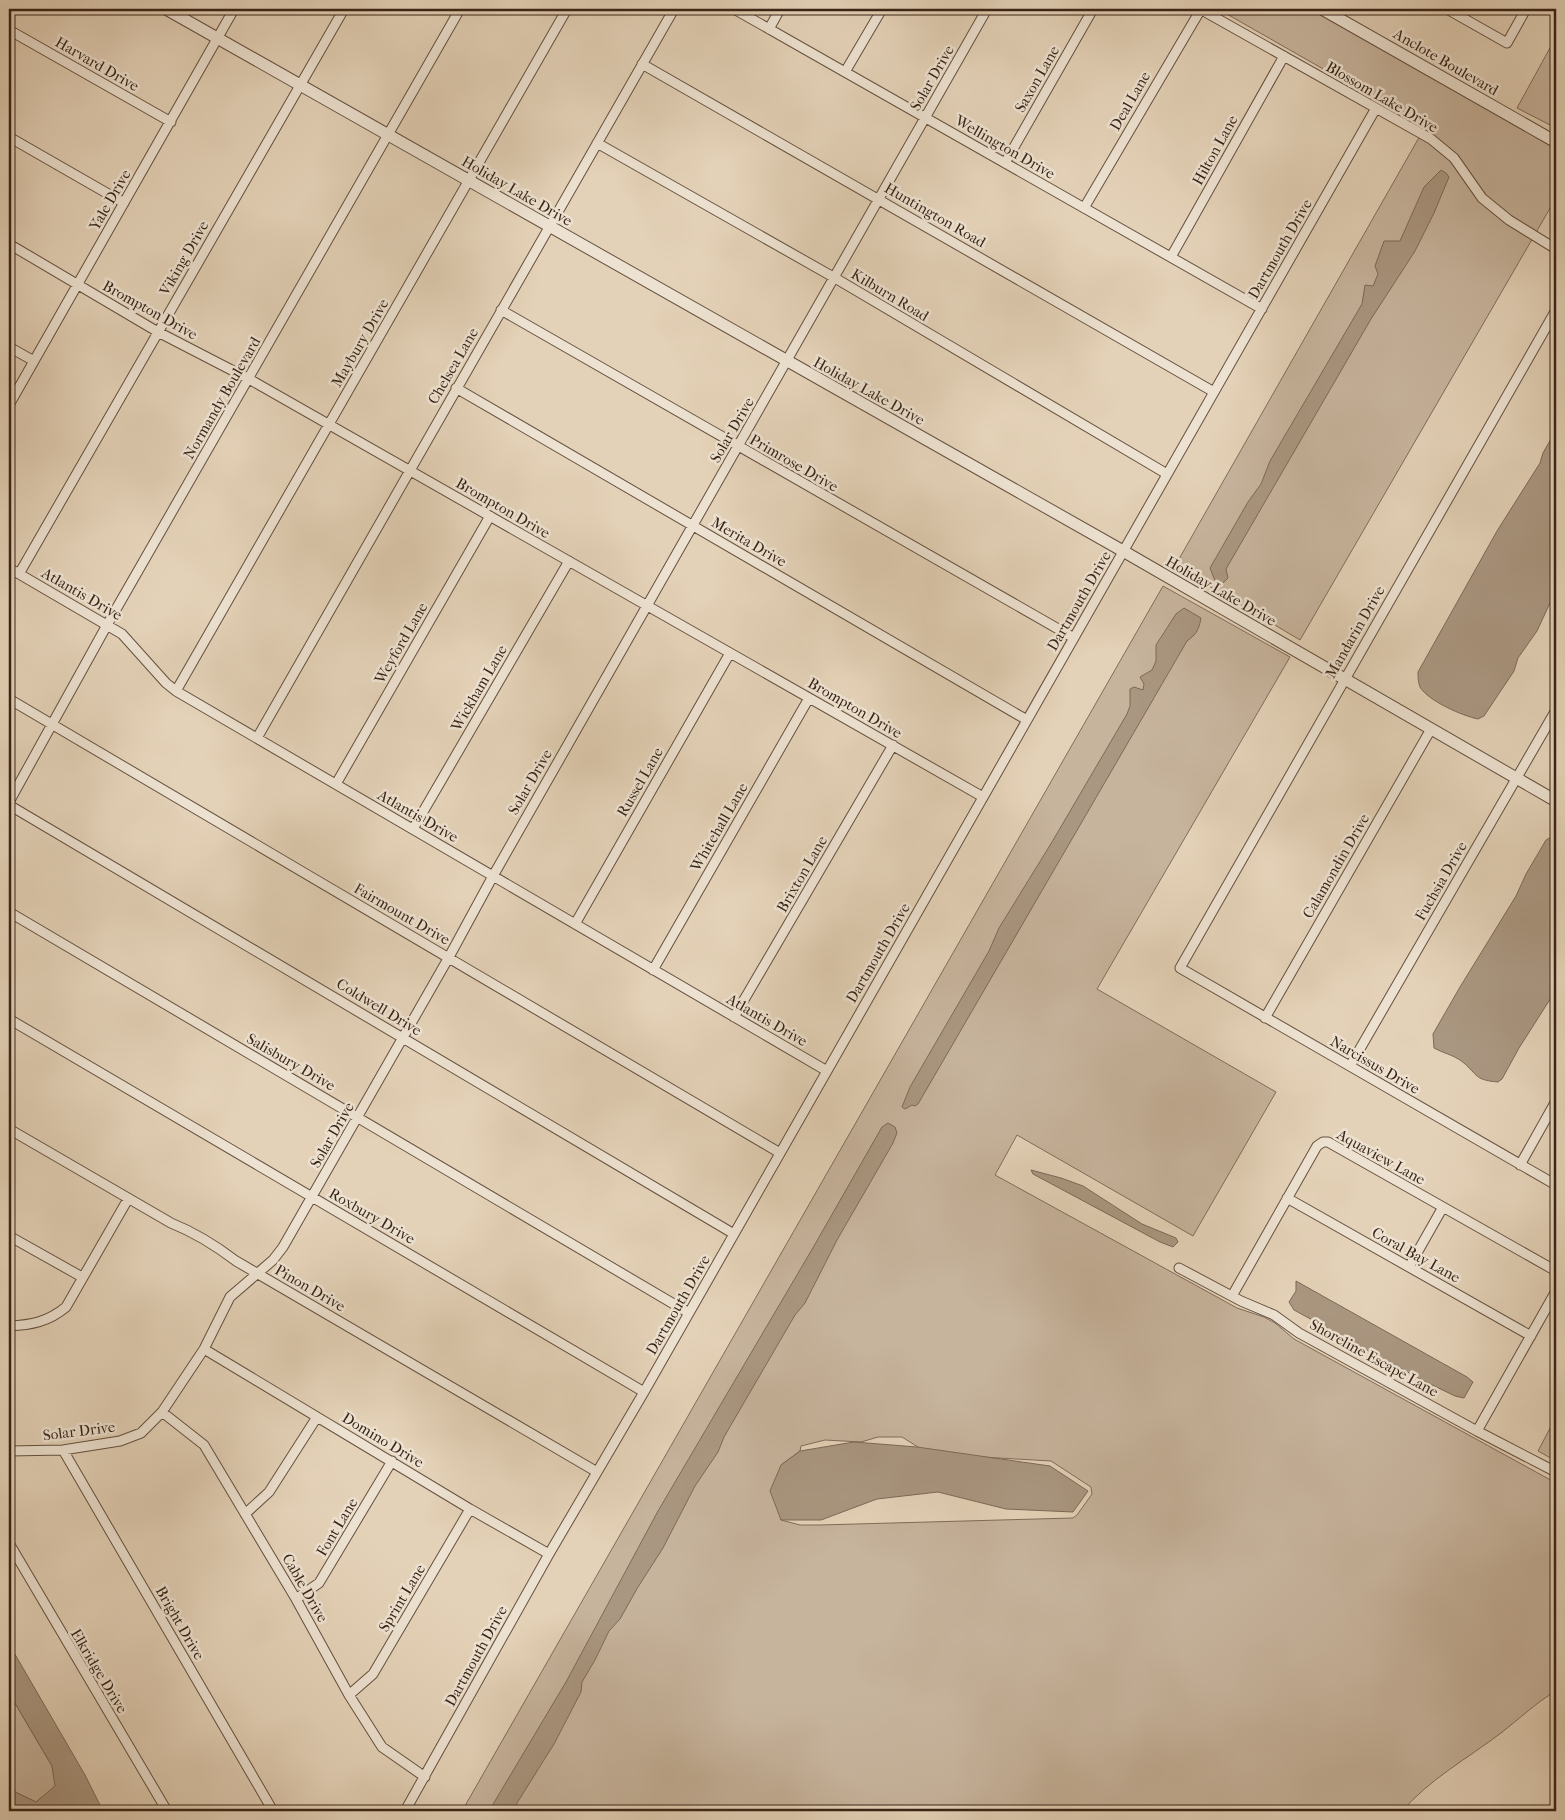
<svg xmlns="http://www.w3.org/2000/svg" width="1565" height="1820" viewBox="0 0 1565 1820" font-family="'IM FELL French Canon',serif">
  <rect width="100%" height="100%" fill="#e4d2b8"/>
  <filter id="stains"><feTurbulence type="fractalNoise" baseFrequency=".004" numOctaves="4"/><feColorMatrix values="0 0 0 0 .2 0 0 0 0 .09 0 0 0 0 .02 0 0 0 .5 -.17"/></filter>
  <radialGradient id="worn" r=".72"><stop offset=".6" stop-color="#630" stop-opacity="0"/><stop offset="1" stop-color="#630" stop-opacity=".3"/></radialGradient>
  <path fill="#c7b49d" stroke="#806c5a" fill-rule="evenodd" d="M 1218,9 L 1314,9 L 1556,149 L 1556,198 L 1300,640 L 1175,566 L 1425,127 Z
    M 1556,37 L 1556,125 L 1550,125 L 1517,108 Z
    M 1163,586 L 1290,657 L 1097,989 L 1276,1092 L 1193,1236 L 1017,1135 L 995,1175 L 1237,1308 L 1264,1317 L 1275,1323 L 1294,1339 L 1556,1483 L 1556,1691 C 1537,1702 1519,1719 1501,1733 C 1468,1758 1430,1779 1402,1811 L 462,1811 ZM 878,1437 L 902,1437 L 929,1454 L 1051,1461 L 1091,1487 L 1092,1494 L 1077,1515 L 1073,1518 L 820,1525 L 800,1525 L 781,1520 L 781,1465 L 800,1451 L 801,1446 L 825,1440 L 861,1442 Z
    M 1556,1417 L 1556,1461 L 1538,1451 Z
    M 9,1693 L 52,1766 L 56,1786 L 36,1802 L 9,1789 Z"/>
  <path fill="#aa9781" stroke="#7d6957" d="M 1441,170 L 1446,173 L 1449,177 L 1434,213 L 1415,251 L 1371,319 L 1226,569 L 1228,578 L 1218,588 L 1210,568 L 1248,502 L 1261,484 L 1270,461 L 1362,304 L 1365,285 L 1373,286 L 1378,274 L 1375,266 L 1384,241 L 1400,241 L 1424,187 Z
    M 1556,430 L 1556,590 L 1537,631 L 1518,658 L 1514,671 L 1484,716 L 1478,719 C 1463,716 1428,701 1420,687 C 1418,682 1418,677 1418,672 L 1497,531 L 1540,463 L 1543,453 Z
    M 1184,608 L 1201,618 C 1199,629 1197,634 1187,641 L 918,1104 L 915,1106 L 912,1105 L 905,1109 L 902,1107 L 910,1087 L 989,951 L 999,928 L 1052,842 L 1127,714 L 1130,706 L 1130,689 L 1134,687 L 1143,690 L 1144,684 L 1140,677 L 1152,670 L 1156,661 L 1156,645 L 1176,614 Z
    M 1556,834 L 1556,990 L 1519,1048 L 1502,1079 L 1498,1082 C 1472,1080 1478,1073 1460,1060 C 1453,1055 1443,1053 1434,1048 L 1433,1034 L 1460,987 L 1516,896 L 1526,874 L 1546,840 Z
    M 888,1123 L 895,1127 L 897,1133 L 893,1143 L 837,1240 L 805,1303 L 795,1315 L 724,1437 L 718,1452 L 695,1486 L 663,1548 L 638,1587 L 620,1619 L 609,1631 L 595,1660 L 582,1682 L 581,1692 L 554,1744 L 512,1811 L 489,1811 L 566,1682 L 658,1511 L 814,1246 L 882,1127 Z
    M 1031,1170 L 1061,1178 L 1083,1186 L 1142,1224 L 1176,1238 L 1178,1242 L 1173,1247 L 1160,1242 L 1033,1174 Z
    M 1296,1281 L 1467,1377 L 1473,1382 L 1464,1398 L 1455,1396 L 1424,1381 L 1294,1310 L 1289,1302 L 1296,1291 Z
    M 854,1442 L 917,1447 L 1050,1466 L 1088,1491 L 1073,1512 L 1006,1509 L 938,1492 L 877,1499 L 821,1520 L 781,1520 L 770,1491 L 781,1465 L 800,1451 Z
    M 9,1644 L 85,1775 L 103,1811 L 9,1811 L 9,1789 L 36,1802 L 55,1786 L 52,1766 L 9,1693 Z"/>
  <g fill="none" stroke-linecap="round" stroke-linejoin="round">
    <defs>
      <path id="minor" d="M 734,9 L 1262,309
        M 1200,9 L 1431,139 L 1454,158 L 1482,198 L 1509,220 L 1556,249
        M 1447,9 L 1507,43 L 1526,9
        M 769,29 L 780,9
        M 9,30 L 171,122
        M 642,64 L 1214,392
        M 845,72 L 882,9
        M 9,137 L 124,203
        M 597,143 L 835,278 L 1167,474
        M 1005,163 L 1093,9
        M 1084,208 L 1201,9
        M 9,244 L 158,332 L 249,379 L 983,797
        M 1171,257 L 1284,56
        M 501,310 L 1074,638
        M 1556,310 L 1180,968 L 1556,1185
        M 9,347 L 34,361
        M 456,388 L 1027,720
        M 9,405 L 234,9
        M 9,568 L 122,634 L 166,683 L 176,691 L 827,1071
        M 19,574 L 344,9
        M 176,691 L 567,9
        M 9,699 L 780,1153
        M 257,738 L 674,9
        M 336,784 L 490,516
        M 9,802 L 107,625 L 460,9
        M 9,805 L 734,1234
        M 413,829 L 569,561
        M 9,912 L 689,1313
        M 575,924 L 730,653
        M 653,970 L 809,698
        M 734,1017 L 893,745
        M 1265,1018 L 1431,729
        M 9,1019 L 644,1392
        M 1350,1066 L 1556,710
        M 9,1129 L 171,1223 C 196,1233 215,1245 236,1261 L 597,1472
        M 1520,1165 L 1556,1101
        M 1287,1198 L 1531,1336
        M 9,1236 L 82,1277
        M 1409,1267 L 1443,1207
        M 1179,1268 L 1241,1301 L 1274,1315 L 1299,1333 L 1477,1431 L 1556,1472
        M 1232,1296 L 1317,1146 L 1323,1142 L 1328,1142 L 1556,1271
        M 9,1326 C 31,1325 48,1322 66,1307 L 128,1199
        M 204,1349 L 470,1509 L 549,1554
        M 162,1412 L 204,1445 L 296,1599 L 349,1695 L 382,1747 L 425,1777
        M 1477,1431 L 1556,1291
        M 63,1450 L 273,1811
        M 9,1451 L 63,1450 L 120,1441 L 141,1433 L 162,1412 L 204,1349 L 230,1297 L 273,1260 L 283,1247 L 449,957 L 493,876 L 987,9
        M 245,1514 L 269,1492 L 317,1417
        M 9,1543 L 167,1811
        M 296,1599 L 319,1583 L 392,1461
        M 349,1695 L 373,1674 L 470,1509
        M 405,1811 L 549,1554 L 644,1392 L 1376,108"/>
      <path id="tertiary" d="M 166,9 L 1123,551 L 1556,801
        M 1322,9 L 1556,142"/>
    </defs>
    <use href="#minor" stroke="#64503f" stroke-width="11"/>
    <use href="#tertiary" stroke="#64503f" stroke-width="13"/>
    <use href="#minor" stroke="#ede2d1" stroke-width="9"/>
    <use href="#tertiary" stroke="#ede2d1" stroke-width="11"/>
  </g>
  <g text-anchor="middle" stroke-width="5" stroke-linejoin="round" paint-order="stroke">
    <g font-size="15" fill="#392417" stroke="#ede2d1">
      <text transform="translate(1446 62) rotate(30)" y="5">Anclote Boulevard</text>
      <text transform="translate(97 64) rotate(30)" y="5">Harvard Drive</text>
      <text transform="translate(932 78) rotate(-60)" y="5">Solar Drive</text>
      <text transform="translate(1037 79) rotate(-60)" y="5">Saxon Lane</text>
      <text transform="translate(1382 97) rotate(30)" y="5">Blossom Lake Drive</text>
      <text transform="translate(1130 101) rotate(-60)" y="5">Deal Lane</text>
      <text transform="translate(1005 147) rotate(30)" y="5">Wellington Drive</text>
      <text transform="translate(1215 150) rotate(-61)" y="5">Hilton Lane</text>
      <text transform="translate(517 191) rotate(30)" y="5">Holiday Lake Drive</text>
      <text transform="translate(110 200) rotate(-60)" y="5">Yale Drive</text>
      <text transform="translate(935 215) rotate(30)" y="5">Huntington Road</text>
      <text transform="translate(1280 249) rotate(-60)" y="5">Dartmouth Drive</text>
      <text transform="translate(184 258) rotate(-60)" y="5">Viking Drive</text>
      <text transform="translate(890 295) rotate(31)" y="5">Kilburn Road</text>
      <text transform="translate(150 310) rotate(29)" y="5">Brompton Drive</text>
      <text transform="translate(360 343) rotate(-60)" y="5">Maybury Drive</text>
      <text transform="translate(453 366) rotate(-60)" y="5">Chelsea Lane</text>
      <text transform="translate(869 391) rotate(29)" y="5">Holiday Lake Drive</text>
      <text transform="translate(222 398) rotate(-60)" y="5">Normandy Boulevard</text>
      <text transform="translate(732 430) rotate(-60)" y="5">Solar Drive</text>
      <text transform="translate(794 463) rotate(30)" y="5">Primrose Drive</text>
      <text transform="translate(503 508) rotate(30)" y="5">Brompton Drive</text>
      <text transform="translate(749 542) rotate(30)" y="5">Merita Drive</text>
      <text transform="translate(1221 591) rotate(30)" y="5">Holiday Lake Drive</text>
      <text transform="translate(82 594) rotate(30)" y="5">Atlantis Drive</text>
      <text transform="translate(1079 601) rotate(-60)" y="5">Dartmouth Drive</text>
      <text transform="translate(1355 632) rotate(-60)" y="5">Mandarin Drive</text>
      <text transform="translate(401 643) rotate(-60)" y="5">Weyford Lane</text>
      <text transform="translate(479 688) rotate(-60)" y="5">Wickham Lane</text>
      <text transform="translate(855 708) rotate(30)" y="5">Brompton Drive</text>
      <text transform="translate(530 782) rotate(-60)" y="5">Solar Drive</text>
      <text transform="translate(640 782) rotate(-60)" y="5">Russel Lane</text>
      <text transform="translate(418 816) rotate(30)" y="5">Atlantis Drive</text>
      <text transform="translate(719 827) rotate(-60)" y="5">Whitehall Lane</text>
      <text transform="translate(1336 866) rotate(-60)" y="5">Calamondin Drive</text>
      <text transform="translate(802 874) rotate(-60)" y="5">Brixton Lane</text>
      <text transform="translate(1441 881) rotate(-60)" y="5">Fuchsia Drive</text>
      <text transform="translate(402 914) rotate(30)" y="5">Fairmount Drive</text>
      <text transform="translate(878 953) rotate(-60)" y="5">Dartmouth Drive</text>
      <text transform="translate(379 1007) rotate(31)" y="5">Coldwell Drive</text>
      <text transform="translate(767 1020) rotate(30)" y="5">Atlantis Drive</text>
      <text transform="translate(291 1062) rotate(30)" y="5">Salisbury Drive</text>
      <text transform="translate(1375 1065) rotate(30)" y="5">Narcissus Drive</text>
      <text transform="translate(332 1135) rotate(-60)" y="5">Solar Drive</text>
      <text transform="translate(1381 1157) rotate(29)" y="5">Aquaview Lane</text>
      <text transform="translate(372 1216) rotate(30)" y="5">Roxbury Drive</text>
      <text transform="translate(1416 1255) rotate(29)" y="5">Coral Bay Lane</text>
      <text transform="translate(310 1288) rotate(30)" y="5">Pinon Drive</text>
      <text transform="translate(678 1305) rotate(-60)" y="5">Dartmouth Drive</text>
      <text transform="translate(1374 1358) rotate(29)" y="5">Shoreline Escape Lane</text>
      <text transform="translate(79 1431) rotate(-7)" y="5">Solar Drive</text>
      <text transform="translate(383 1440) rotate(31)" y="5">Domino Drive</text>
      <text transform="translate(337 1527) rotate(-59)" y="5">Font Lane</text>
      <text transform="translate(305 1588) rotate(60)" y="5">Cable Drive</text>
      <text transform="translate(402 1598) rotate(-59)" y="5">Sprint Lane</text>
      <text transform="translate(180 1623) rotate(60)" y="5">Bright Drive</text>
      <text transform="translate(476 1656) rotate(-61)" y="5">Dartmouth Drive</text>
      <text transform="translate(99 1671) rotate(59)" y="5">Elkridge Drive</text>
    </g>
  </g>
  <rect width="1565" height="1820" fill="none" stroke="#e4d2b8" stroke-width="30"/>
  <rect x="10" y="10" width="1545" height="1800" fill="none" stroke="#392417" stroke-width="2.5"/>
  <rect x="15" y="15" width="1535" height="1790" fill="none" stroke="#392417"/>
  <rect width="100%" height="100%" filter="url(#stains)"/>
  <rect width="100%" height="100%" fill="url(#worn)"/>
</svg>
